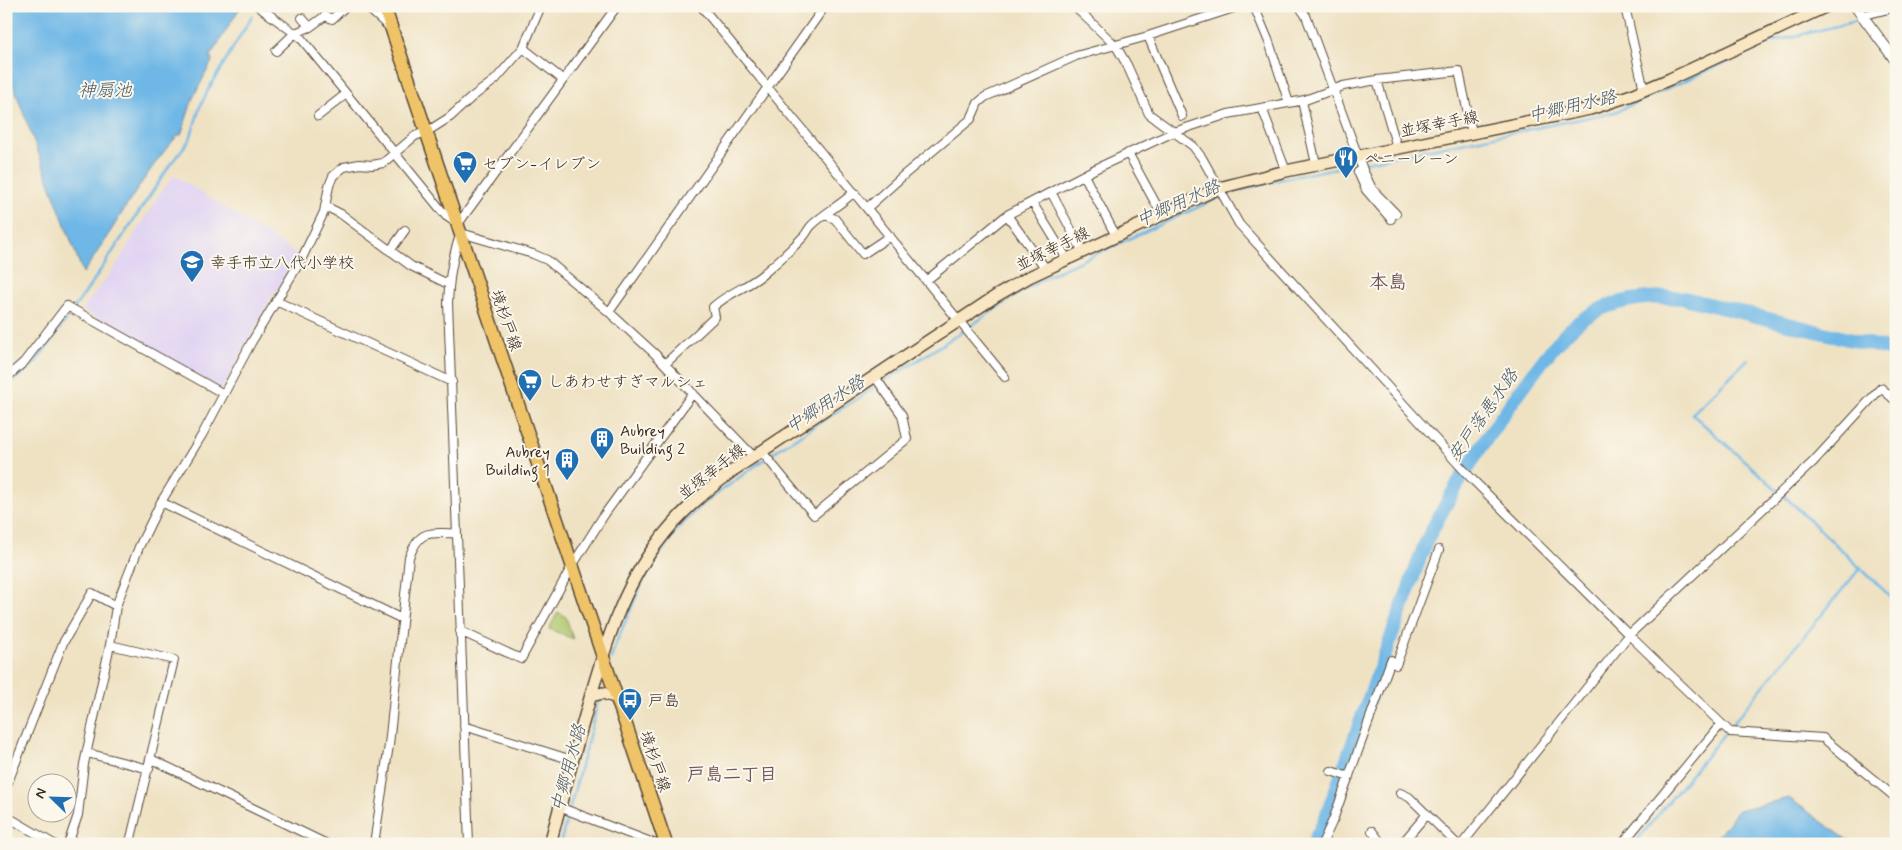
<svg xmlns="http://www.w3.org/2000/svg" width="1902" height="850" viewBox="0 0 1902 850" font-family="Mynerve,'Klee One',sans-serif">
  <rect width="100%" height="100%" fill="#fbf7ec"/>
  <filter id="ink" filterUnits="userSpaceOnUse"><feTurbulence type="fractalNoise" baseFrequency=".02" numOctaves="2"/><feDisplacementMap in="SourceGraphic" scale="10" xChannelSelector="R" yChannelSelector="G"/><feConvolveMatrix kernelMatrix="1 2 1 2 8 2 1 2 1" color-interpolation-filters="sRGB"/></filter>
  <filter id="wash" filterUnits="userSpaceOnUse"><feTurbulence type="fractalNoise" baseFrequency=".0096" numOctaves="4" result="noise"/><feDisplacementMap in="SourceGraphic" scale="20" xChannelSelector="R" yChannelSelector="G"/><feGaussianBlur stdDeviation="1.12" result="paint"/><feColorMatrix in="noise" values="0 0 0 0 0 0 0 0 0 0 0 0 0 0 0 0 0 1.4 0 .05"/><feComposite in="paint" operator="in"/></filter>
  <g filter="url(#wash)">
    <rect width="100%" height="100%" fill="#efe2c3"/>
    <path fill="#e1d4f3" d="M 174,175 L 299,255 L 270,300 L 222,389 L 82,310 L 115,267 L 160,193 Z"/>
    <path fill="#adc66b" stroke="#747844" d="M 558,612 L 566,617 L 573,639 L 549,629 Z"/>
    <path fill="#6eb7e6" stroke="#547082" d="M 6,6 L 241,6 L 211,55 L 212,61 L 193,98 L 181,135 L 178,135 C 141,176 115,228 83,273 L 6,66 Z
      M 1789,798 L 1853,844 L 1712,844 L 1738,810 Z"/>
    <g fill="none" stroke-linecap="round" stroke-linejoin="round">
      <path stroke="#6eb7e6" stroke-width="2.5" d="M 1869,18 L 1896,12
        M 1748,359 L 1692,414 L 1793,504 L 1896,602
        M 6,385 L 21,375 L 35,363 L 90,286 L 170,165 L 190,139 L 200,107 L 208,90 L 252,16
        M 611,659 L 616,643 L 646,574 L 675,532 L 699,507 L 777,450 L 962,332 L 1011,298 L 1052,274 L 1229,193 L 1287,178 L 1615,112 L 1771,42 L 1861,20
        M 560,844 L 599,699
        M 1634,844 L 1861,567"/>
      <path stroke="#6eb7e6" stroke-width="14" d="M 1313,844 L 1326,817 L 1425,544 C 1453,487 1488,434 1526,383 C 1546,357 1565,327 1595,312 C 1622,298 1654,296 1684,298 L 1896,351"/>
    </g>
  </g>
  <g filter="url(#ink)">
    <g fill="none" stroke-linecap="round" stroke-linejoin="round">
      <defs>
        <path id="minor" d="M 366,6 L 389,27
          M 701,6 L 1005,377
          M 1074,6 L 1116,46 L 1127,65 L 1149,114 L 1193,146 L 1202,158 L 1239,224 L 1471,478 L 1629,635 L 1813,462 L 1881,388 L 1896,401
          M 1254,6 L 1269,42 L 1289,103
          M 1299,6 L 1306,16 L 1363,170 L 1372,189 L 1396,214
          M 259,7 L 300,37 L 446,216 L 458,224 L 617,6
          M 1625,7 L 1644,90
          M 1861,16 L 1896,7
          M 302,18 L 310,27
          M 1148,36 L 1182,116
          M 523,48 L 562,79
          M 276,51 L 295,33 L 310,27 L 325,16 L 332,19 L 346,6
          M 1377,80 L 1397,147
          M 1302,101 L 1316,164
          M 1262,108 L 1286,171
          M 318,116 L 346,94
          M 1128,153 L 1162,215
          M 1360,171 L 1358,172 L 1366,190 L 1391,219
          M 1084,175 L 1116,236
          M 1051,192 L 1083,252
          M 1032,202 L 1067,259
          M 325,206 L 341,214 L 411,266 L 448,284
          M 867,208 L 905,174 L 971,119 L 978,103 L 985,97 L 1076,56 L 1148,36 L 1240,6
          M 826,215 L 835,219 L 863,254 L 890,236
          M 1007,215 L 1046,269
          M 390,251 L 405,230
          M 927,280 L 1007,215 L 1095,169 L 1174,132 L 1228,114 L 1305,100 L 1343,86 L 1377,80 L 1459,71 L 1472,133
          M 276,301 L 452,382
          M 609,312 L 825,6
          M 665,364 L 715,317 L 713,307 C 728,293 746,288 762,275 C 775,264 790,251 802,238 C 806,235 808,229 811,226 C 824,213 841,205 854,192
          M 6,378 L 24,362 L 67,306 L 224,394
          M 762,452 L 814,515 L 907,439 L 902,415 L 875,377
          M 161,502 L 402,619
          M 460,631 L 521,659 L 572,566 L 604,515 L 693,393
          M 110,645 L 174,660 L 131,838 L 128,844
          M 464,726 L 572,760
          M 87,753 L 149,769
          M 151,759 L 327,844
          M 1331,771 L 1349,777
          M 6,787 L 63,643 L 92,593 L 116,606
          M 1400,793 L 1409,797 L 1457,844
          M 559,807 L 656,844
          M 6,816 L 54,844
          M 1372,831 L 1382,844
          M 1404,841 L 1427,814
          M 68,844 L 78,815 L 84,764 L 110,645 L 116,606 L 139,547 L 161,502 L 202,435 L 251,343 L 301,260 L 324,212 L 329,186 L 333,176 L 344,167 L 359,164 L 372,165 L 383,163 L 415,136 L 428,131 L 450,117 L 472,97 L 495,80 L 523,48 L 541,6
          M 374,844 L 389,745 L 409,557 C 421,528 428,534 457,533
          M 469,844 L 448,303 C 449,278 452,256 461,233 L 533,254 L 547,260 L 609,312 L 655,354 L 754,457
          M 1322,844 L 1333,820 L 1391,660 L 1396,665 L 1439,550
          M 1462,844 L 1629,635 L 1730,732 L 1823,738 L 1896,798
          M 1622,844 L 1721,724"/>
        <path id="tertiary" d="M 1855,6 L 1896,61"/>
        <path id="secondary" d="M 591,696 L 603,693 L 617,698
          M 550,844 C 562,797 575,751 588,705 C 605,647 621,590 658,542 C 679,513 707,490 735,469 L 996,296 L 1029,277 L 1219,188 L 1286,171 L 1590,109 L 1632,95 L 1670,79 L 1827,6"/>
        <path id="primary" d="M 384,6 L 666,844"/>
      </defs>
      <use href="#minor" stroke="#564637" stroke-width="10"/>
      <use href="#tertiary" stroke="#564637" stroke-width="12"/>
      <use href="#secondary" stroke="#564637" stroke-width="14"/>
      <use href="#primary" stroke="#564637" stroke-width="15"/>
      <use href="#minor" stroke="#fff" stroke-width="8"/>
      <use href="#tertiary" stroke="#fff" stroke-width="10"/>
      <use href="#secondary" stroke="#f9e7c3" stroke-width="11"/>
      <use href="#primary" stroke="#efc469" stroke-width="12"/>
    </g>
  </g>
  <defs>
    <symbol id="restaurant-pin" viewBox="-11 -11 22 30"><path d="M0 17L-7.5 6A9.5 9.5 0 1 1 7.5 6Z" fill="#1f6fb2" stroke="#fbf7ec"/><path d="M-5-6h1v4h1v-4h1v4h1v-4h1v5L-1.5 .5V6h-2V.5L-5-1ZM5-6V6H3V1.5H1.5Q1.5-4 5-6Z" fill="#fff"/></symbol>
    <symbol id="supermarket-pin" viewBox="-11 -11 22 30"><path d="M0 17L-7.5 6A9.5 9.5 0 1 1 7.5 6Z" fill="#1f6fb2" stroke="#fbf7ec"/><path d="M-6-5.5h2.5l.6 2H6L4.5 2H-2.5L-4.4-4H-6ZM-1.5 3.2a1.3 1.3 0 1 0 .1 0ZM3 3.2a1.3 1.3 0 1 0 .1 0Z" fill="#fff"/></symbol>
    <symbol id="school-pin" viewBox="-11 -11 22 30"><path d="M0 17L-7.5 6A9.5 9.5 0 1 1 7.5 6Z" fill="#1f6fb2" stroke="#fbf7ec"/><path d="M0-5L7-2L0 1L-7-2ZM-4 1L0 2.5L4 1V4Q0 6-4 4Z" fill="#fff"/></symbol>
    <symbol id="building-pin" viewBox="-11 -11 22 30"><path d="M0 17L-7.5 6A9.5 9.5 0 1 1 7.5 6Z" fill="#1f6fb2" stroke="#fbf7ec"/><path d="M-4-6H4V6H1V3H-1V6H-4ZM-2.5-4.3h1.7v1.8h-1.7ZM.8-4.3h1.7v1.8H.8ZM-2.5-1h1.7V.8h-1.7ZM.8-1h1.7V.8H.8Z" fill="#fff"/></symbol>
    <symbol id="bus-pin" viewBox="-11 -11 22 30"><path d="M0 17L-7.5 6A9.5 9.5 0 1 1 7.5 6Z" fill="#1f6fb2" stroke="#fbf7ec"/><path d="M-5-6H5V4H4V6H2V4H-2V6H-4V4H-5ZM-3.5-4V0h7V-4ZM-3.5 1.2v1.5H-2V1.2ZM2 1.2v1.5H3.5V1.2Z" fill="#fff"/></symbol>
  </defs>
  <g fill-rule="evenodd">
    <use href="#restaurant-pin" x="1332" y="144" width="28" height="38"/>
    <use href="#supermarket-pin" x="451" y="149" width="28" height="38"/>
    <use href="#school-pin" x="178" y="248" width="28" height="38"/>
    <use href="#supermarket-pin" x="516" y="367" width="28" height="38"/>
    <use href="#building-pin" x="588" y="425" width="28" height="38"/>
    <use href="#building-pin" x="553" y="446" width="28" height="38"/>
    <use href="#bus-pin" x="616" y="686" width="28" height="38"/>
  </g>
  <g text-anchor="middle" stroke-width="4" stroke-linejoin="round" paint-order="stroke">
    <g font-size="16" fill="#3b2a1e" stroke="#fbf7ec">
      <text transform="translate(1439 123) rotate(-11)" y="6">並塚幸手線</text>
      <text transform="translate(1052 248) rotate(-26)" y="6">並塚幸手線</text>
      <text transform="translate(507 320) rotate(71)" y="6">境杉戸線</text>
      <text transform="translate(711 471) rotate(-38)" y="6">並塚幸手線</text>
      <text transform="translate(656 761) rotate(71)" y="6">境杉戸線</text>
    </g>
    <g font-size="16" fill="#3b2a1e" stroke="#fbf7ec" text-anchor="start">
      <text x="1364" y="164">ペニーレーン</text>
      <text x="482" y="169">セブン-イレブン</text>
      <text x="210" y="268">幸手市立八代小学校</text>
      <text x="548" y="387">しあわせすぎマルシェ</text>
      <text x="620" y="436">Aubrey<tspan x="620" dy="18">Building 2</tspan></text>
      <text x="550" y="457" text-anchor="end">Aubrey<tspan x="550" dy="18">Building 1</tspan></text>
      <text x="648" y="706">戸島</text>
    </g>
    <g font-size="18" font-style="italic" fill="#4d5b64" stroke="#fbf7ec">
      <text x="105" y="96">神扇池</text>
      <text transform="translate(1572 106) rotate(-13)" y="6">中郷用水路</text>
      <text transform="translate(1178 203) rotate(-24)" y="6">中郷用水路</text>
      <text transform="translate(825 404) rotate(-33)" y="6">中郷用水路</text>
      <text transform="translate(1483 415) rotate(-55)" y="6">安戸落悪水路</text>
      <text transform="translate(568 768) rotate(-75)" y="6">中郷用水路</text>
    </g>
    <g font-size="18" font-weight="bold" fill="#70555c" stroke="#fbf7ec">
      <text x="732" y="780">戸島二丁目</text>
    </g>
    <g font-size="19" font-weight="bold" fill="#70555c" stroke="#fbf7ec">
      <text x="1388" y="288">本島</text>
    </g>
  </g>
  <rect width="1902" height="850" fill="none" stroke="#fbf7ec" stroke-width="25"/>
  <g transform="translate(52 798) rotate(293)"><circle r="24" fill="#fbf7ec" stroke="#aea59a"/>
  <path d="M0-4L9 19L0 12L-9 19Z" fill="#1f6fb2"/>
  <text y="-8" font-size="14" font-weight="bold" text-anchor="middle" fill="#3b2a1e">N</text>
  </g>
</svg>
